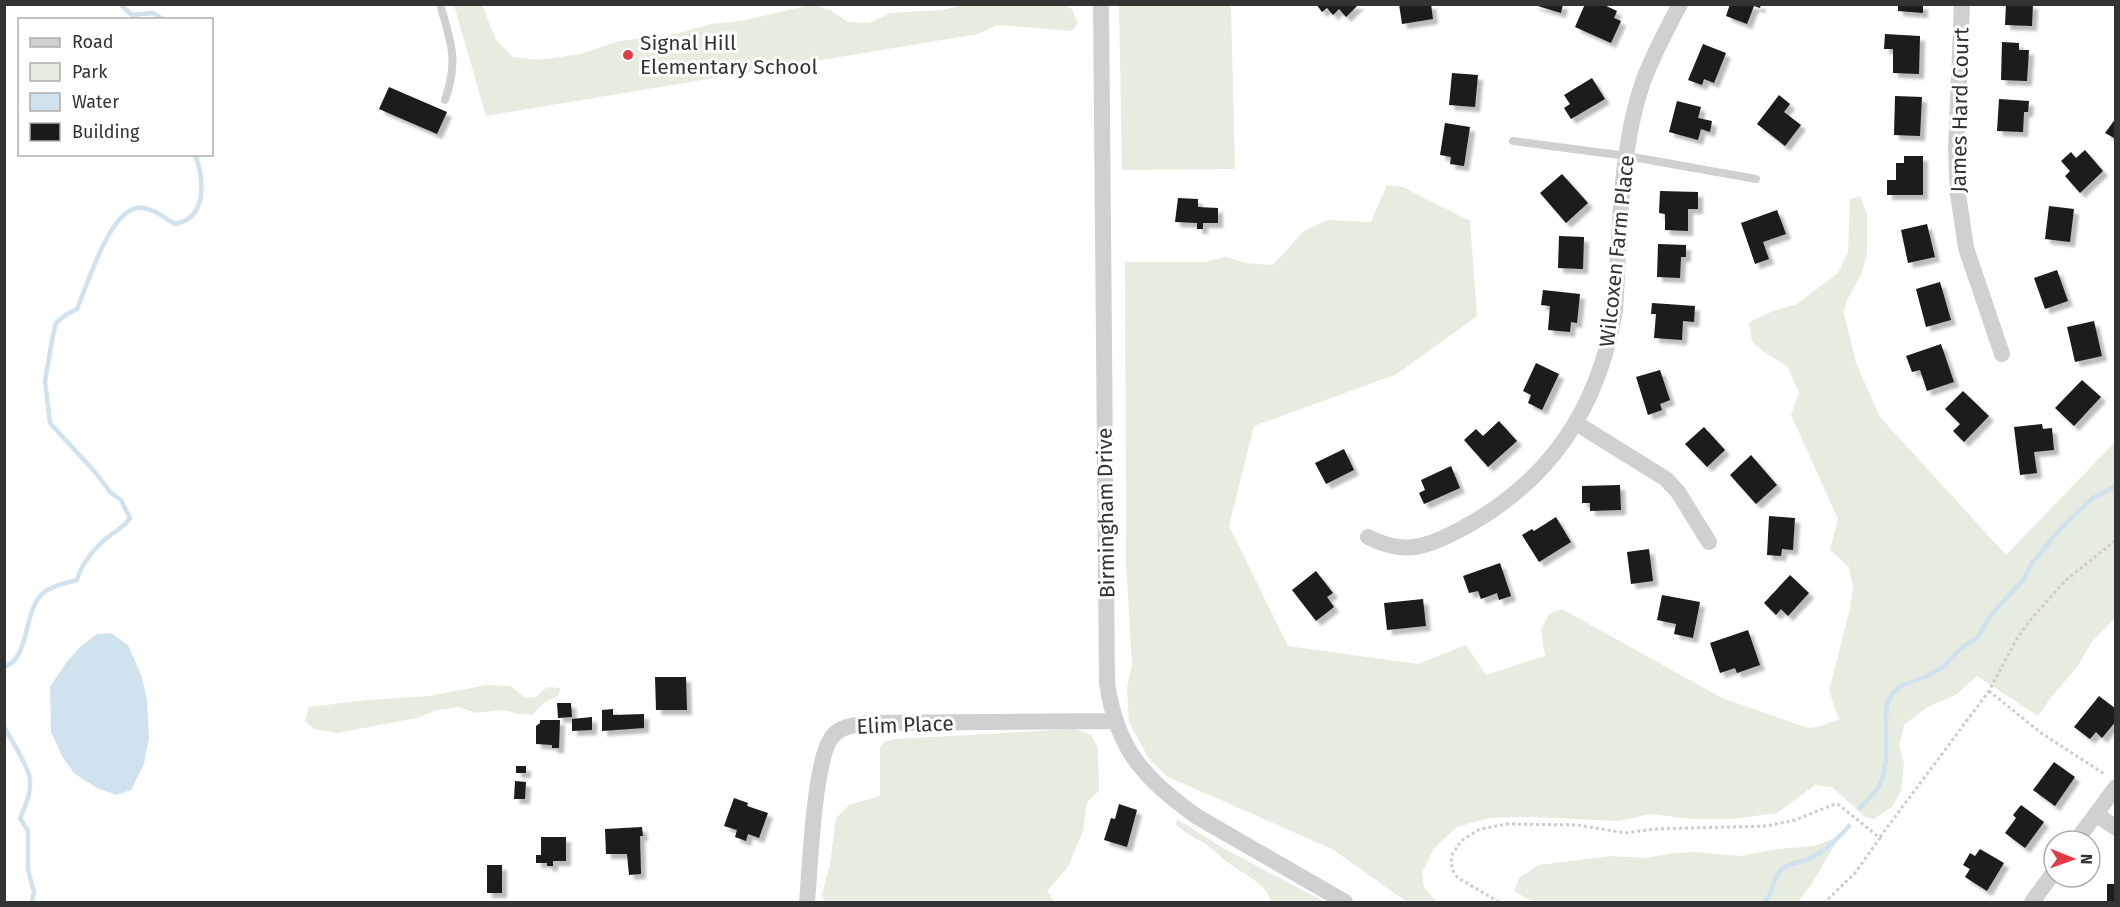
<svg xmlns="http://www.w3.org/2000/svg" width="2120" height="907" viewBox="0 0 2120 907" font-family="'Fira Sans',sans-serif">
  <defs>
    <filter id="shadow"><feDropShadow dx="5" dy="5" stdDeviation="1.5" flood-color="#0004"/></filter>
  </defs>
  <rect width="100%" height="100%" fill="#fff"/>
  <path fill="#e6ecdf" d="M 454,5 L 482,5 L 496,40 L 513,57 L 539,60 L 581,54 L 619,41 L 671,35 L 711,24 L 746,20 L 809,5 L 815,5 L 830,10 L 848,22 L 869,23 L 890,13 L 941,10 L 964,5 L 1064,5 L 1072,9 L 1078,23 L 1072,31 L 997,25 L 978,34 L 486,116 Z
    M 1119,5 L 1231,5 L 1235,169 L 1122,170 Z
    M 1387,185 L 1403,187 L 1470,221 L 1477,316 L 1397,374 L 1254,426 L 1229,526 L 1288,646 L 1418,664 L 1466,645 L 1486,675 L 1545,656 L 1541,630 L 1549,614 L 1562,609 L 1722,698 L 1808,728 L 1822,726 L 1839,719 L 1829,691 L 1850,609 L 1853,587 L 1849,567 L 1830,550 L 1838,519 L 1791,415 L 1799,393 L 1787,366 L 1763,351 L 1752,342 L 1749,322 L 1773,311 L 1797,304 L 1838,273 L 1848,252 L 1850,199 L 1860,196 L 1867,214 L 1867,253 L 1862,273 L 1846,302 L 1844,314 L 1856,363 L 1880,417 L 2006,555 L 2115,442 L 2115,618 L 2091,643 L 2077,667 L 2052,696 L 2038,716 L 1977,676 L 1957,694 L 1926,708 L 1904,725 L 1899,745 L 1904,764 L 1901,791 L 1892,807 L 1874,819 L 1865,817 L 1832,787 L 1815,785 L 1777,813 L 1732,819 L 1690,819 L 1651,814 L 1618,821 L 1531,817 L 1489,818 L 1457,827 L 1434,848 L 1422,873 L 1424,888 L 1437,902 L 1407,902 L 1332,849 L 1166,776 L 1148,757 L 1129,722 L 1127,688 L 1132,664 L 1126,564 L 1125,262 L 1204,262 L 1226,257 L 1246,263 L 1273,265 L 1305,230 L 1329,220 L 1371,222 Z
    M 487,685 L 510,686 L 526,698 L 536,697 L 547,687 L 560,688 L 559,695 L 545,702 L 532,715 L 518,714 L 503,710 L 476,713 L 459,707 L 437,710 L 417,718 L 337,733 L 314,729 L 305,721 L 309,707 L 367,700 L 429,696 Z
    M 1075,729 L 1091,735 L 1098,748 L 1099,791 L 1087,802 L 1083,831 L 1068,867 L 1047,891 L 1054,902 L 825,902 L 822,894 L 830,864 L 836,818 L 849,805 L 880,796 L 880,748 L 884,742 L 894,739 Z
    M 1177,819 L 1223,848 L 1325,902 L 1271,902 C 1268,884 1243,874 1230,864 C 1221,858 1213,849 1204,843 C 1193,837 1185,833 1176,824 Z
    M 1840,836 L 1811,885 L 1798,902 L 1533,902 L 1514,891 L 1519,878 L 1539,865 L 1611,856 L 1645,858 L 1674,853 L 1695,852 L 1740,856 L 1777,849 L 1814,846 Z"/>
  <path fill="#cfe2ee" d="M 111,633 L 128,645 L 142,677 L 147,700 L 149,738 L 144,764 L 131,790 L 116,795 L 97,788 L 75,774 L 63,758 L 51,732 L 50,687 L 66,663 L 80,647 L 97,634 Z"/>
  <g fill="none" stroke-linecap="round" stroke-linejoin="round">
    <path stroke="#cfe2ee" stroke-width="4.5" d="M 120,4 L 132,15 L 153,13 L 164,20
      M 4,667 C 30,659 23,612 42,594 C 51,586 65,583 77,580 C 81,563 98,544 112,534 C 120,528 124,527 130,518 L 121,500 L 111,493 L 95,472 L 50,423 L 45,381 L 52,340 L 56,323 L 67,314 L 77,309 C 87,286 109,212 137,208 C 151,206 164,218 175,224 C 208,218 204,179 195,154
      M 4,727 C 10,737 27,766 29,775 C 33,789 26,805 20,818 L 28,831 L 28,870 L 34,892 L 32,902
      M 1860,808 L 1878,788 L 1883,777 L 1886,759 L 1886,714 L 1887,704 L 1892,694 L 1901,686 L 1926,677 L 1943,667 L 1961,648 L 1977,638 L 1991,615 L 2023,580 L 2032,563 L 2062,527 L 2093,498 L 2116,486
      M 1765,902 C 1774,892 1772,878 1782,869 C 1789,863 1800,863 1808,859 C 1825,852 1837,839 1849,826"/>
  </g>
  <path fill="#1a1a1a" filter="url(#shadow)" d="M 1316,4 L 1359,4 L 1346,17 L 1339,9 L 1333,15 L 1327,8 L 1322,12 Z
    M 1399,4 L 1431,4 L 1433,19 L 1402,24 Z
    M 1531,4 L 1563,4 L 1561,13 Z
    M 1585,4 L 1602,4 L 1617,11 L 1614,18 L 1621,21 L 1611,43 L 1575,27 Z
    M 1730,4 L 1761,4 L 1760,8 L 1754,6 L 1747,24 L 1726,16 Z
    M 1898,4 L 1923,4 L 1923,13 L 1898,11 Z
    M 2006,4 L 2033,4 L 2032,26 L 2005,25 Z
    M 1885,34 L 1920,36 L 1919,74 L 1893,73 L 1893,49 L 1884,49 Z
    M 2002,42 L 2019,43 L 2019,50 L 2029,50 L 2027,81 L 2001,80 Z
    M 1703,44 L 1726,53 L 1714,83 L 1704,79 L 1702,85 L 1688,80 Z
    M 1452,73 L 1478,75 L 1475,107 L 1449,105 Z
    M 1592,78 L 1605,99 L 1571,119 L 1564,108 L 1570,104 L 1564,95 Z
    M 389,87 L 447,112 L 437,134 L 379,109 Z
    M 1779,95 L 1790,104 L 1784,112 L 1801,125 L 1785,146 L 1757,124 Z
    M 1895,96 L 1922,97 L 1920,136 L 1894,135 Z
    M 1999,99 L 2029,101 L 2028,112 L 2024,112 L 2023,132 L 1997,131 Z
    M 1677,101 L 1701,107 L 1698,118 L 1712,121 L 1710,132 L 1701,129 L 1698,140 L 1669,132 Z
    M 2116,118 L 2116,139 L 2105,133 Z
    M 1445,123 L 1470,127 L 1464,166 L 1450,164 L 1451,157 L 1440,155 Z
    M 2085,150 L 2103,171 L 2080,193 L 2065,176 L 2070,171 L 2061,161 L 2071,152 L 2076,158 Z
    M 1904,156 L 1923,156 L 1923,195 L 1887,195 L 1887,180 L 1896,180 L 1896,163 L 1904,163 Z
    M 1562,174 L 1588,203 L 1566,223 L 1540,193 Z
    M 1660,191 L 1698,192 L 1698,209 L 1688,209 L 1688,231 L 1665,230 L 1665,214 L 1659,213 Z
    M 1178,198 L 1198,199 L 1198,207 L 1218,208 L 1218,223 L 1203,223 L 1203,229 L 1197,229 L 1197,223 L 1175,222 Z
    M 2049,206 L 2074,209 L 2070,242 L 2045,239 Z
    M 1777,210 L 1786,234 L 1763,242 L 1769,259 L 1755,264 L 1741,223 Z
    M 1927,224 L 1935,257 L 1908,263 L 1901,230 Z
    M 1559,236 L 1584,237 L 1583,269 L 1558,268 Z
    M 1658,244 L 1686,245 L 1686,257 L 1681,257 L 1680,278 L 1657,277 Z
    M 2057,270 L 2068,301 L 2045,309 L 2034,278 Z
    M 1940,282 L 1951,320 L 1926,327 L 1916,289 Z
    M 1543,290 L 1580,294 L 1577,323 L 1571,322 L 1570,332 L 1548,330 L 1550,306 L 1541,305 Z
    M 1652,303 L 1695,306 L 1694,322 L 1683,321 L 1682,340 L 1654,338 L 1656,314 L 1651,314 Z
    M 2094,321 L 2102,356 L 2075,362 L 2067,327 Z
    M 1941,344 L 1954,382 L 1927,391 L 1920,370 L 1912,372 L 1906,356 Z
    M 1536,363 L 1559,374 L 1542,410 L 1528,403 L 1531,395 L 1523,391 Z
    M 1660,370 L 1670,400 L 1660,404 L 1662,410 L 1648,415 L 1636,377 Z
    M 2082,380 L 2101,397 L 2074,426 L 2055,408 Z
    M 1963,391 L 1989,416 L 1964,442 L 1953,431 L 1960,424 L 1945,409 Z
    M 1499,421 L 1517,441 L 1488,467 L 1464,440 L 1476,429 L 1483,436 Z
    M 2042,424 L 2043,429 L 2052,428 L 2054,450 L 2034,452 L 2037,473 L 2020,475 L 2014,427 Z
    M 1704,427 L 1725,450 L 1707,467 L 1685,444 Z
    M 1344,449 L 1354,470 L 1326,484 L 1315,463 Z
    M 1751,455 L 1777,485 L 1756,504 L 1730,475 Z
    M 1451,466 L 1460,488 L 1424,504 L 1419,493 L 1425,490 L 1421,480 Z
    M 1620,485 L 1621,510 L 1590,511 L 1590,503 L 1582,503 L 1582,486 Z
    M 1769,516 L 1795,518 L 1793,550 L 1782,549 L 1781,556 L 1767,555 Z
    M 1556,517 L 1571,542 L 1539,562 L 1522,535 L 1532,529 L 1534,531 Z
    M 1649,549 L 1653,581 L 1631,584 L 1627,552 Z
    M 1500,563 L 1511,596 L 1499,600 L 1497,593 L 1481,599 L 1478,591 L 1469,593 L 1463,576 Z
    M 1316,571 L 1333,593 L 1327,597 L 1334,607 L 1316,621 L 1292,590 Z
    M 1790,575 L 1809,593 L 1788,616 L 1781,609 L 1776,615 L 1764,603 Z
    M 1662,595 L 1700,602 L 1693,638 L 1674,634 L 1676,624 L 1657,620 Z
    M 1423,599 L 1426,626 L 1387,630 L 1384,603 Z
    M 1748,630 L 1760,665 L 1737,673 L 1735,668 L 1720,673 L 1710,643 Z
    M 655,677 L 686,677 L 687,710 L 656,710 Z
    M 2099,696 L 2116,709 L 2116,721 L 2102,738 L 2096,732 L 2090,739 L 2074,727 Z
    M 557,703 L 571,703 L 572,717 L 558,718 Z
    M 613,709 L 613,715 L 644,714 L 644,728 L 602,731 L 602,710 Z
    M 592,717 L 592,730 L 572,731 L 572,719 Z
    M 540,720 L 560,720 L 559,748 L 552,748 L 552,745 L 536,744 L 536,726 L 540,723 Z
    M 2054,762 L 2075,777 L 2055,806 L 2033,790 Z
    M 516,766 L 526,766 L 526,773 L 516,773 Z
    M 515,781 L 526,782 L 525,799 L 514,799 Z
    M 734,798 L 748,803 L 747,806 L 768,813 L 759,838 L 748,834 L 746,841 L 735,837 L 737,830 L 724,826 Z
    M 1119,804 L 1137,810 L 1127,847 L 1104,840 L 1111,818 L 1115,819 Z
    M 2021,805 L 2044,822 L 2025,848 L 2005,833 L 2016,818 L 2013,815 Z
    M 642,827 L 643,836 L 640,836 L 641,874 L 629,875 L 627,854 L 606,854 L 605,829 Z
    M 541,837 L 566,837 L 566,861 L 553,861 L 553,866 L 547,866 L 547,863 L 536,863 L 536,855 L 541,855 Z
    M 1980,849 L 2004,863 L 1987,891 L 1965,877 L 1970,869 L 1963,865 L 1970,853 L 1975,856 Z
    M 487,865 L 502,865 L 502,893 L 487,893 Z
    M 2107,884 L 2116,884 L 2116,902 L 2107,902 Z"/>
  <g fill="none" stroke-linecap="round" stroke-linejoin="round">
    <path stroke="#cdcdcd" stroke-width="3" stroke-dasharray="3 3" stroke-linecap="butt" d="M 1989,691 L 2041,733 L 2106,775
      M 1880,837 L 1989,691 L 2016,640 L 2032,618 L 2065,581 L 2116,540
      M 1499,902 L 1458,878 L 1453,871 L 1451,863 L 1452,855 L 1461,841 L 1480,829 L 1507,824 L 1578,825 L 1626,833 L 1655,829 L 1767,826 L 1795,820 L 1835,804 L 1839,805 L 1880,838 L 1855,873 L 1825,902"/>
    <path stroke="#d0d0d0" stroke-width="8" d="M 440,4 C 451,43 459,60 445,100
      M 1513,141 L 1627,156 L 1756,179"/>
    <path stroke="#d0d0d0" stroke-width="16" d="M 1101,4 L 1107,683 C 1117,750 1143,777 1196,816 L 1345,902
      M 1962,4 L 1956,149 L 1958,194 L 1966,248 L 2002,354
      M 1576,423 L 1666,479 L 1678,492 L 1709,542
      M 1368,537 C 1405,556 1428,547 1463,528 C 1550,481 1598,409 1615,311 C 1620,238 1619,148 1644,79 C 1654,53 1667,29 1680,4
      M 2096,814 L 2116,828
      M 2076,841 L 2116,787
      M 807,902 C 810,869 814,759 832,737 C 840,726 854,726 866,723 L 1115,721
      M 2032,902 L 2054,872"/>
  </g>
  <circle fill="#e63946" stroke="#fff" stroke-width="2" cx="628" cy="55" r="6"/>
  <g text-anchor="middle" stroke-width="6" stroke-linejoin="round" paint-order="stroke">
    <g font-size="21" fill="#333" stroke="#fff" text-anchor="start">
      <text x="640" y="50">Signal Hill<tspan x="640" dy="24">Elementary School</tspan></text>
    </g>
    <g font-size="21" fill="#333" stroke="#fff">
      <text transform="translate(1960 110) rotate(-89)" y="7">James Hard Court</text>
      <text transform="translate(1617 251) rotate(-84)" y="7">Wilcoxen Farm Place</text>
      <text transform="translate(1106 513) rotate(-91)" y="7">Birmingham Drive</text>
      <text transform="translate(905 725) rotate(-2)" y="7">Elim Place</text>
    </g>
  </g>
  <rect width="2120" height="907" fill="none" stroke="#333333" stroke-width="12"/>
  <rect x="18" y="18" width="195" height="138" fill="#ffffff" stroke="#adadad" stroke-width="1.5"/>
  <rect x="30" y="38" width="30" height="9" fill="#d0d0d0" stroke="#adadad" stroke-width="1.5"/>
  <text x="72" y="48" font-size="18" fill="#333333">Road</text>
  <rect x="30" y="63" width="30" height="18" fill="#e6ecdf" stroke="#adadad" stroke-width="1.5"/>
  <text x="72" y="78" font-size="18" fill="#333333">Park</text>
  <rect x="30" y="93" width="30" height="18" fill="#cfe2ee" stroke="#adadad" stroke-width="1.5"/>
  <text x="72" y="108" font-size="18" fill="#333333">Water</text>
  <rect x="30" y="123" width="30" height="18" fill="#1a1a1a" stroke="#adadad" stroke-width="1.5"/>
  <text x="72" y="138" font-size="18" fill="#333333">Building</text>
  <g transform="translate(2072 859) rotate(91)"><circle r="28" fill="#ffffff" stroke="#adadad" stroke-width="1.5"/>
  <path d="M0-4.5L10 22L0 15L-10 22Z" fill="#e63946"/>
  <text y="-9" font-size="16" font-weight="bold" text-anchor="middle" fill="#333333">N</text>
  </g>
</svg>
